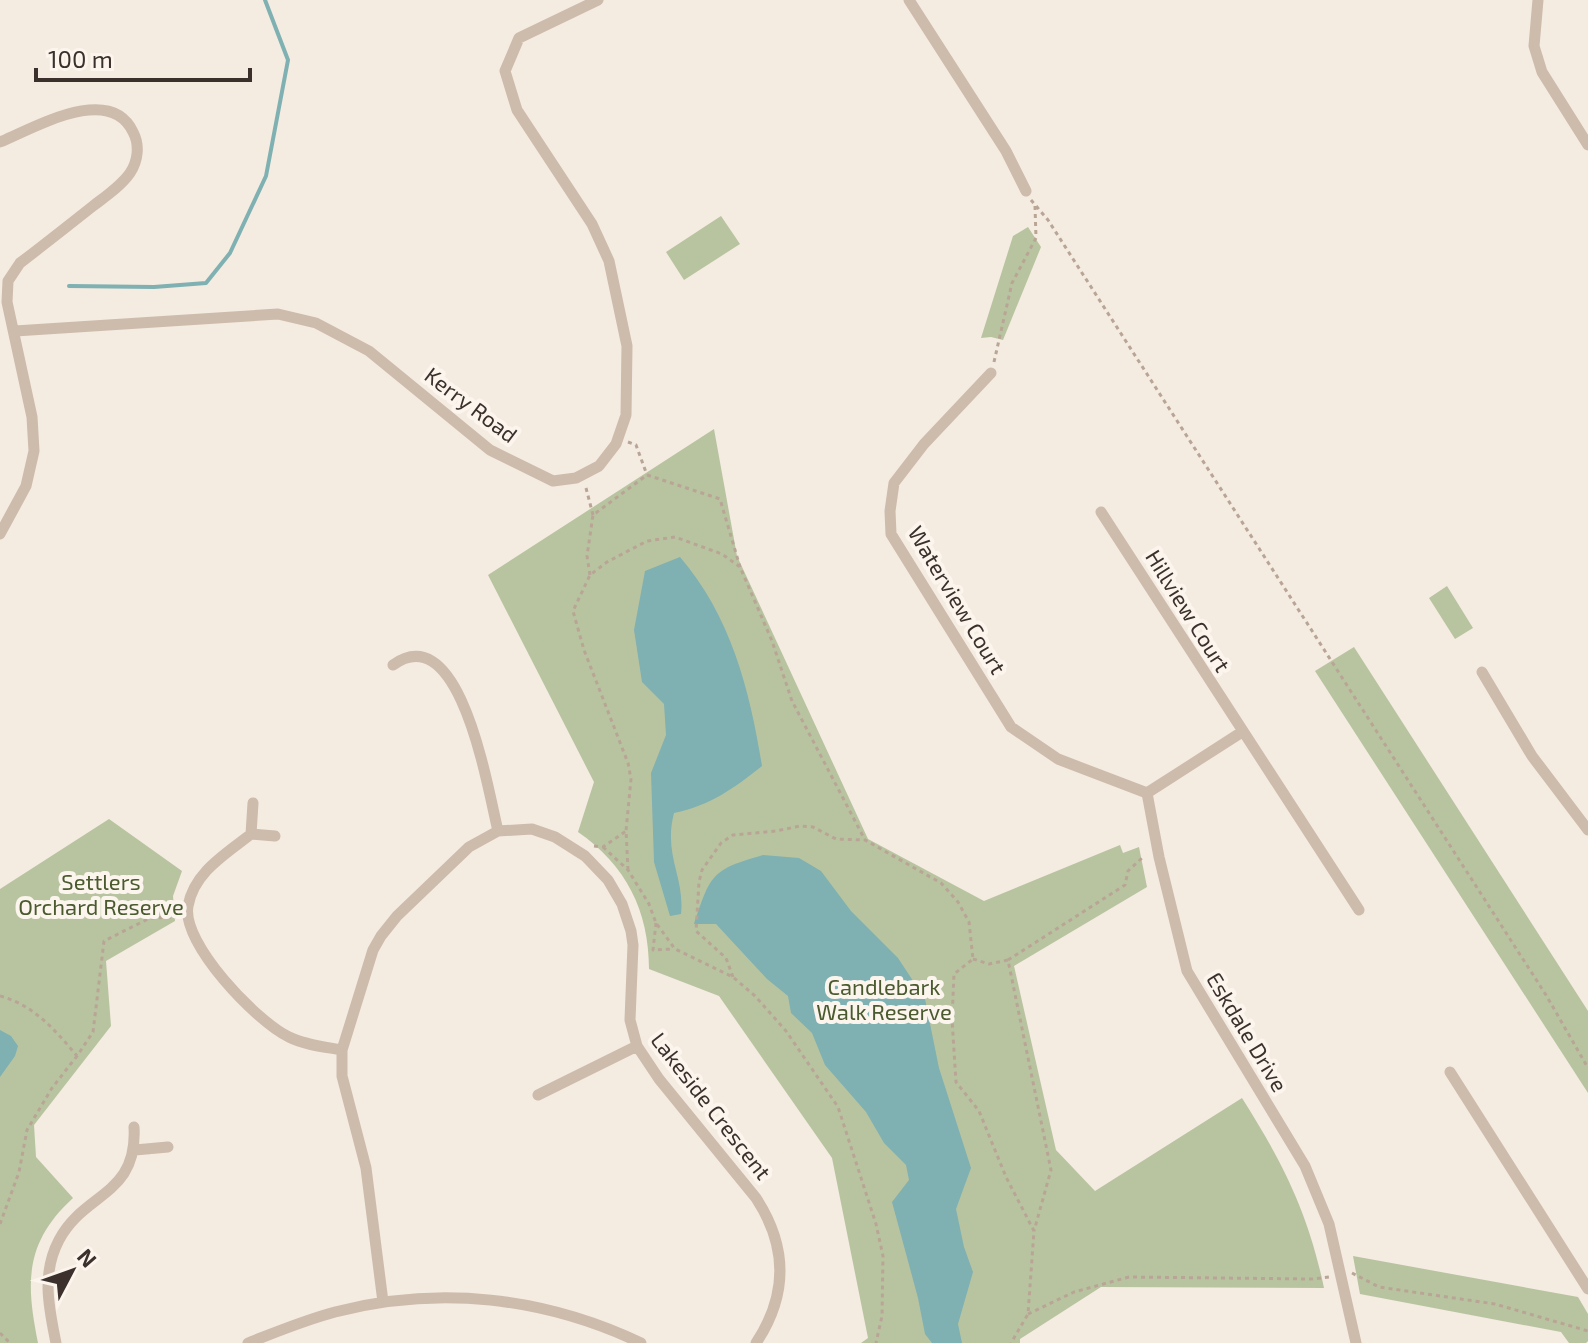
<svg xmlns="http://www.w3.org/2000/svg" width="1588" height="1343" viewBox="0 0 1588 1343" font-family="'Exo 2',sans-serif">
  <rect width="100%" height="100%" fill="#f4ebe1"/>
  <path fill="#b8c4a0" d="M 721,216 L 740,244 L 684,280 L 666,252 Z
    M 1028,227 L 1041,247 L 1003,340 L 991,337 L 981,338 L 1013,236 Z
    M 714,429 L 737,556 L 868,839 L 984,901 L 1120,845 L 1123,853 L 1139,847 L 1147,887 L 1014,966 L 1056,1150 L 1095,1191 L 1242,1098 C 1283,1163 1308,1212 1324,1288 L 1101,1287 L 1020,1339 L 1020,1343 L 861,1343 L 868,1338 L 832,1158 L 719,996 L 649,969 C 649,911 626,865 578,832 L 594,782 L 488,575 Z
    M 1447,586 L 1473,628 L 1455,639 L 1429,598 Z
    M 1354,647 L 1588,1011 L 1588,1093 L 1315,671 Z
    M 109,819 L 182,871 L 173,896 L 175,921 L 106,961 L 111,1026 L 34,1125 L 36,1157 L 73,1198 C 24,1243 26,1283 38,1343 L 0,1343 L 0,889 Z
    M 1353,1256 L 1578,1297 L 1588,1314 L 1588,1341 L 1586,1343 L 1569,1343 L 1561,1332 L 1360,1294 Z"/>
  <path fill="#7fb0b2" d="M 680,557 C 731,616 750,691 762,766 C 733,789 711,805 674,813 C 663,855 685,877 681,914 L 670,916 L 654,862 L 651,773 L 666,735 L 664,704 L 642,682 L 634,630 L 645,571 Z
    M 763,855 L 799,858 L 821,871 L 851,911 L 898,958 L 925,999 L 939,1068 L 971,1168 L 956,1209 L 964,1247 L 973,1272 L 958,1324 L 962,1343 L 932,1343 L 925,1334 L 918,1298 L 892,1202 L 909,1180 L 906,1165 L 884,1143 L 866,1112 L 825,1065 L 812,1033 L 791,1013 L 788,996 L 767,979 L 716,924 L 694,924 C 711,874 711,870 763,855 Z
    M 0,1030 L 11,1036 L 18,1046 L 15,1056 L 0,1077 Z"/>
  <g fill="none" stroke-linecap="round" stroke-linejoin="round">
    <path stroke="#7fb0b2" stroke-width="4" d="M 69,286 L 154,287 L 206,283 L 230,253 L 266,176 L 288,60 L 265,0"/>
    <path stroke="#b9a596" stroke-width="3" stroke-dasharray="4 4" stroke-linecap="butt" d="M 1031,200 L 1048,220 L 1546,995 L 1588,1068
      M 994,362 L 1012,283 L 1036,238 L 1035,206
      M 628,442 L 636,445 L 647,475
      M 586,488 L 593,515
      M 590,575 L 587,556 L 593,515 L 647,475 L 720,499 L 740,567
      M 594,846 L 603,847 L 626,831
      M 603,847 L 628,870 L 649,904 L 656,923 L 675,949 L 733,977 L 755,996 L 786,1031 L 838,1107 L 876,1224 L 883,1256 L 882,1316 L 876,1343
      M 628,870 L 626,831 L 631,779 L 628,763 L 584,650 L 573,611 L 590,575 L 607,562 L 647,541 L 675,537 L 722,554 L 740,567 L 772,641 L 792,701 L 865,840
      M 656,923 L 653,950 L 673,949
      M 973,959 L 989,964 L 1008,960 L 1051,1170 L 1034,1231
      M 1008,960 L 1125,885 L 1128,871 L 1142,858 L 1145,858
      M 733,977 L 726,958 L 696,931 L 699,882 L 702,870 L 721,843 L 733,835 L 776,831 L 800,826 L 813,827 L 836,839 L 865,840 L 941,883 L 958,902 L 969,922 L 973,959 L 954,974 L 952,1019 L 956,1082 L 979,1111 L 1006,1177 L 1034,1231 L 1028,1314 L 1011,1343
      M 0,996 C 34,1005 56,1031 77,1056 L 93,1032 L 104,941 L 150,918 L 176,917
      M 0,1224 L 19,1172 L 27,1130 L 52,1088 L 77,1056
      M 1352,1273 L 1379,1287 L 1495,1304 L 1588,1331
      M 1028,1314 L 1074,1292 L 1129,1277 L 1312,1279 L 1329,1277
      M 0,1333 L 10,1343"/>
    <path stroke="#cdbbac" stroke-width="11" d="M 909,0 L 1006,151 L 1026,191
      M 1538,0 L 1534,46 L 1542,72 L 1588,145
      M 0,142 C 34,128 110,83 133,132 C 140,145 138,161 130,173 C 121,186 106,196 93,206 C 69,225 45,244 20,263 L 8,281 L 7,302 L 32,417 L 34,451 L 26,486 L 0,534
      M 15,331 L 278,314 L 316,323 L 369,351 L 490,450 L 553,481 L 576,478 L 599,466 L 616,444 L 626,415 L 627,346 L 609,261 L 592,224 L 517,110 L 505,71 L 519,38 L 598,0
      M 991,373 L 924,444 L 894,483 L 890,511 L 891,534 L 1011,727 L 1058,759 L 1147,793
      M 1101,512 L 1359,910
      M 393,665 C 461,616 488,791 498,831
      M 1482,672 L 1532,756 L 1588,830
      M 1242,732 L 1147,793 L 1159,857 L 1187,971 L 1305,1166 L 1329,1224 L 1356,1343
      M 253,803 L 251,834 L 275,836
      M 251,834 C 226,854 194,872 188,906 C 181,943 257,1022 289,1037 C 305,1045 325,1047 342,1050
      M 1450,1072 L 1588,1289
      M 538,1095 L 637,1046
      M 135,1150 L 168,1147
      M 383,1302 L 366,1168 L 342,1076 L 342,1050 L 373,950 L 381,936 L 397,916 L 469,847 L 498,831 L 532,829 L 555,837 L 585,856 L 608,880 L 622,904 L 631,931 L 633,945 L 630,1020 L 637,1046 L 659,1079 L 756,1198 C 788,1247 788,1295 756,1343
      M 56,1343 C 49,1308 41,1274 59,1240 C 84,1192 138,1196 134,1127
      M 248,1343 C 276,1332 305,1320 335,1312 C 439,1285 544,1297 641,1343"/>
  </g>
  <g text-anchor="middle" stroke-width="8" stroke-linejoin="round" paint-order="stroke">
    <g font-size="22" fill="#3b302b" stroke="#fbf5ee">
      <text transform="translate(471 405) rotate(37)" y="8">Kerry Road</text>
      <text transform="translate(957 600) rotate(59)" y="8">Waterview Court</text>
      <text transform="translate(1188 611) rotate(58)" y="8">Hillview Court</text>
      <text transform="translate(1247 1032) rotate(59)" y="8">Eskdale Drive</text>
      <text transform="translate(711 1106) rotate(52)" y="8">Lakeside Crescent</text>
    </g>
    <g font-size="22" fill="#4a5a2e" stroke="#fbf5ee">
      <text x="101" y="890">Settlers<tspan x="101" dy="25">Orchard Reserve</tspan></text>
      <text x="884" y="995">Candlebark<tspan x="884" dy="25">Walk Reserve</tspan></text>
    </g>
  </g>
  <g transform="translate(72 1271) rotate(49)" stroke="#fbf5ee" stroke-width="6" paint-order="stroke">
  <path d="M0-6L14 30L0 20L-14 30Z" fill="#3b302b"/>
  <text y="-12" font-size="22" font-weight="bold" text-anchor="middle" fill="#3b302b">N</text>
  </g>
  <path d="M36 68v12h214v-12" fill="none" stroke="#3b302b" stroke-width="4"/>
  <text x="48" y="68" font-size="24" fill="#3b302b" stroke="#fbf5ee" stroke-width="6" paint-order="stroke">100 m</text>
</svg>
